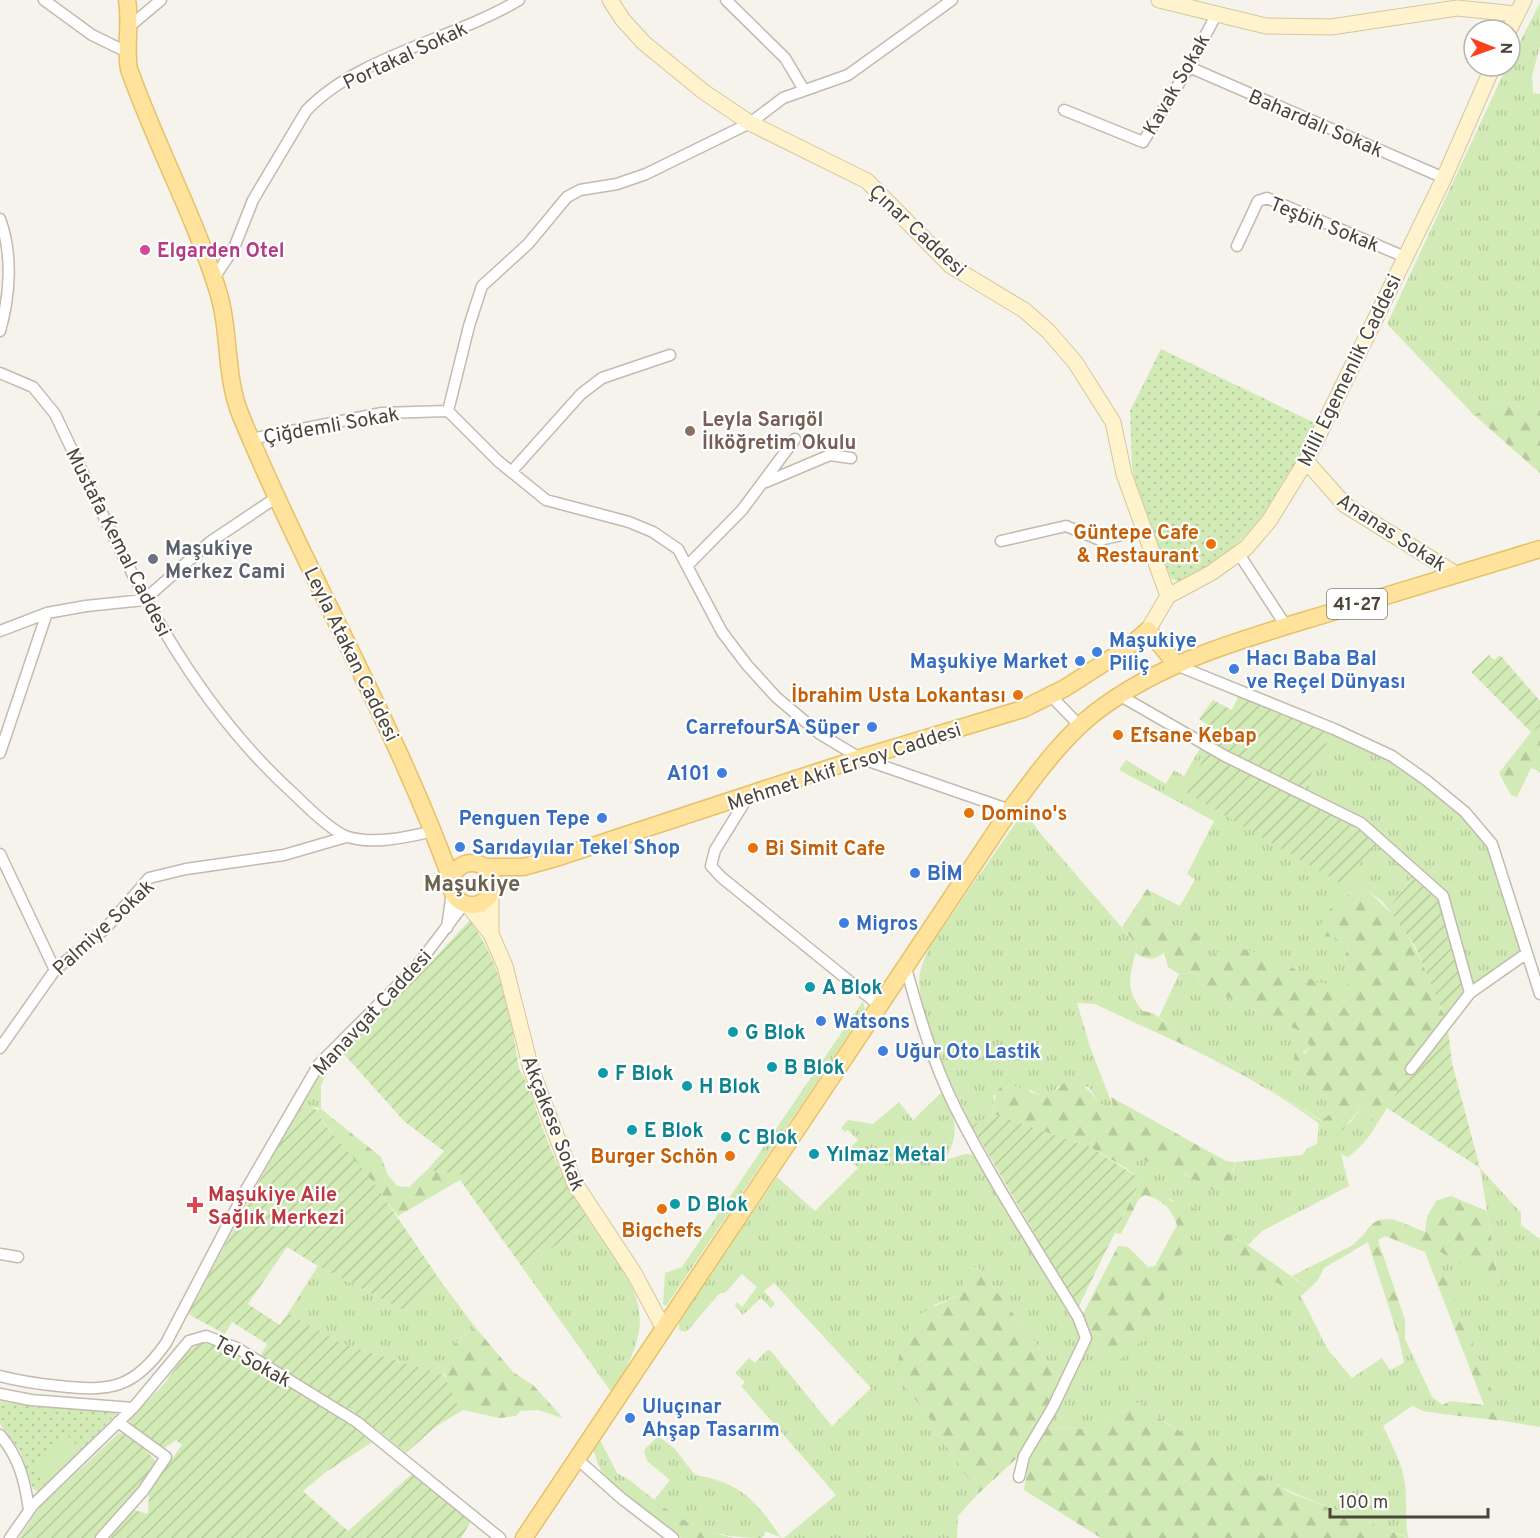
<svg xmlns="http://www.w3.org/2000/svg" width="1540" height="1538" viewBox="0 0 1540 1538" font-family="Overpass,sans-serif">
  <defs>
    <pattern id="grass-tufts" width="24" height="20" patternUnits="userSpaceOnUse" patternTransform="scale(1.5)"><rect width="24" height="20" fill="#d2eab5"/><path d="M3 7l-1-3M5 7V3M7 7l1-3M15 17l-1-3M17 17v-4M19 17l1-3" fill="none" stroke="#b6ca9c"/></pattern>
    <pattern id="forest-firs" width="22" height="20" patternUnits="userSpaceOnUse" patternTransform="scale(1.5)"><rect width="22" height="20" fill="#d2eab5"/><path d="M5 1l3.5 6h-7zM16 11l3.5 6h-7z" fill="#b6ca9c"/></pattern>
    <pattern id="park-dots" width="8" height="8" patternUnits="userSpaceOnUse" patternTransform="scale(1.5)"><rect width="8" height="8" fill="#d2eab5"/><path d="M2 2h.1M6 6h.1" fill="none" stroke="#b6ca9c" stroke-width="1.8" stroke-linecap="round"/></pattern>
    <pattern id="garden-furrows" width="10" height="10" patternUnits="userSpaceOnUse" patternTransform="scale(1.5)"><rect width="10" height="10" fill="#d2eab5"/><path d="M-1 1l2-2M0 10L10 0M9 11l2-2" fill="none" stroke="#b6ca9c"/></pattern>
  </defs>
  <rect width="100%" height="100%" fill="#f6f3ec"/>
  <path fill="url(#grass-tufts)" d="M 1540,3 L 1540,46 L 1532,76 L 1533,93 L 1540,94 L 1540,399 L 1492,406 L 1474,415 L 1387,324 L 1507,66 L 1510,66 L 1510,61 Z
    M 1334,729 L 1426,780 L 1492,844 L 1527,953 L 1470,993 L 1416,872 L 1388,909 L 1382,901 L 1361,887 L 1343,897 L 1335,937 L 1349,946 L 1344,958 L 1351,973 L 1347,987 L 1316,983 L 1278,959 L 1207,962 L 1196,929 L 1187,925 L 1164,926 L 1153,917 L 1152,892 L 1180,906 L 1195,879 L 1187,874 L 1214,821 L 1119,770 L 1126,760 L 1166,784 L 1174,770 L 1184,776 L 1203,743 L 1284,849 L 1343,885 L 1302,793 Z
    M 1024,811 L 1040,833 L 1137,945 C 1132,973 1122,988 1143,1011 L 1140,1025 L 1095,1004 L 1077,1003 L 1090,1047 L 1113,1106 L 1105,1107 L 1097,1100 L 1089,1087 L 1058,1086 L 1051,1096 L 1042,1097 L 1031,1090 L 994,1095 L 993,1114 L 972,1126 C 952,1084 921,1027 919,982 C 919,969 925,958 930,946 Z
    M 1197,972 L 1200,984 L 1302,1032 L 1310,1047 L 1294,1060 L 1320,1092 L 1333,1102 L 1333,1112 L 1322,1121 L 1179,1032 L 1159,1017 L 1179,974 Z
    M 863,1001 L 865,1010 L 666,1306 L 663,1304 L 665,1273 L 682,1267 Z
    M 329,1062 L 331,1065 L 321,1085 L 321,1109 L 314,1107 L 297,1111 Z
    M 943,1091 C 955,1120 961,1131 945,1160 L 965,1154 L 975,1155 L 1078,1326 L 1081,1339 L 1060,1383 L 1039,1348 L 977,1266 L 963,1294 L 934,1305 L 895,1373 L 928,1416 L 978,1494 L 958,1516 L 957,1538 L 784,1538 L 836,1495 L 741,1386 L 745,1382 L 735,1373 L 749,1358 L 755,1363 L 766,1351 L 770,1350 L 832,1426 L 871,1388 L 774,1283 L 764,1291 L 775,1304 L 771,1308 L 761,1298 L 743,1315 L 735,1306 L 737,1302 L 742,1307 L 757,1287 L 742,1274 L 726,1292 L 719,1294 L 689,1329 L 685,1332 L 679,1330 L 679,1320 L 777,1177 L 815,1211 L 858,1168 L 844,1154 L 858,1140 L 848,1130 L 845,1132 L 841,1128 L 848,1120 L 873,1124 L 899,1102 L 913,1120 Z
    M 1361,1107 L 1377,1124 C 1369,1138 1361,1147 1348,1157 L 1341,1154 L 1349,1186 L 1262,1231 L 1248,1245 L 1242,1241 L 1278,1281 L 1301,1296 L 1328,1350 L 1352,1378 L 1382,1358 L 1390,1370 L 1404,1363 L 1399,1339 L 1405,1339 L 1432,1397 L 1443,1405 L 1442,1414 L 1423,1411 L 1412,1406 L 1383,1426 C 1391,1444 1403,1464 1405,1484 C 1407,1502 1405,1520 1408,1537 C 1315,1504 1216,1465 1139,1402 L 1095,1429 L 1047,1428 L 1090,1341 L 1149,1335 L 1195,1211 L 1164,1196 L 1124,1167 L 1132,1168 L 1138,1158 C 1164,1161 1187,1175 1209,1189 L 1234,1171 L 1235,1162 L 1302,1155 L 1308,1148 L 1317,1144 L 1319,1123 L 1331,1133 L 1350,1123 Z
    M 1480,1168 L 1521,1213 L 1521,1225 L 1540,1239 L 1540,1427 L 1504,1421 L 1434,1248 L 1499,1284 Z
    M 591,1223 C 638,1293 662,1313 612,1393 L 522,1267 Z
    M 1365,1233 L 1368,1242 L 1324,1268 L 1318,1280 L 1309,1289 L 1292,1276 L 1353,1245 Z
    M 318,1266 L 403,1310 L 442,1283 L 475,1327 C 457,1340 442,1351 444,1375 L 343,1344 L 288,1313 Z
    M 658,1436 L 674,1448 L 695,1475 C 740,1482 757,1501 781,1538 L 766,1531 L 762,1538 C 717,1538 689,1528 654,1500 L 670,1480 L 647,1461 L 644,1450 Z
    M 600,1440 L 617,1473 L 631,1481 L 621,1483 L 616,1487 L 601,1471 L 593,1450 Z"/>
  <path fill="url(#forest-firs)" d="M 1540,399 L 1540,473 L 1474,415 L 1492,406 Z
    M 1540,727 L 1540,772 L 1531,768 L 1517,797 L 1511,795 L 1499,773 L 1531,732 Z
    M 1361,887 C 1409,919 1426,971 1447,1022 L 1411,1069 L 1377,1124 L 1361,1107 L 1342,1131 L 1331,1133 C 1273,1087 1207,1055 1140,1025 L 1143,1011 L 1153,1013 L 1179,1032 L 1321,1121 L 1333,1112 L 1333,1102 L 1320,1092 L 1294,1060 L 1295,1051 L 1305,1053 L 1310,1047 L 1302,1032 L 1200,984 L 1197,972 L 1179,974 L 1168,967 L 1164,953 C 1153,961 1147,960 1135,953 L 1137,945 L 1122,927 L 1147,889 L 1152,892 L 1153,917 L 1164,926 L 1187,925 L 1196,929 L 1207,961 L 1223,948 L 1237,947 L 1278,959 L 1316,982 L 1347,987 L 1351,973 L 1344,958 L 1349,946 L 1335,937 L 1317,936 C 1325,908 1336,901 1361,887 Z
    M 1068,1079 C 1089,1084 1090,1095 1105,1107 L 1113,1106 L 1111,1097 L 1226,1161 L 1235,1162 L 1229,1186 L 1221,1190 L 1209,1189 L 1185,1174 L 1138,1158 L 1132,1168 L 1124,1167 L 1090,1147 L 993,1114 C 996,1059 1024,1098 1050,1096 Z
    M 321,1109 L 381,1157 L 388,1175 L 397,1186 L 409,1187 L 427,1170 L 463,1175 L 460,1180 L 398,1216 L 322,1120 L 317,1110 Z
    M 1141,1179 L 1173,1202 L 1179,1198 L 1196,1211 L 1149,1335 L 1118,1361 L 1090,1341 L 1090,1333 L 1082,1316 L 1118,1246 L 1128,1247 L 1148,1267 L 1155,1266 L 1177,1225 C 1172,1209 1162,1199 1145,1195 L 1139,1199 L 1121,1234 L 1115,1233 Z
    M 1451,1196 L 1487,1211 L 1499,1285 L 1435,1249 L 1504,1421 L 1442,1414 L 1443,1405 L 1450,1401 L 1484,1405 L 1425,1252 L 1385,1236 L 1378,1240 L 1405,1320 L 1405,1339 L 1399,1339 L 1365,1233 C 1381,1207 1402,1224 1425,1232 L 1427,1217 L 1436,1201 Z
    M 1223,1232 L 1242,1241 L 1309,1289 L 1301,1296 L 1210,1246 L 1214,1238 Z
    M 977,1266 L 1039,1348 L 1060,1383 L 1018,1457 L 978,1494 L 928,1416 L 895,1373 C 910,1314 909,1317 963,1294 L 963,1273 Z
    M 475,1327 L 513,1372 L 533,1385 L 563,1418 L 538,1410 L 520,1411 L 516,1416 L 499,1418 L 459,1409 C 439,1364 433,1358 475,1327 Z
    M 1139,1402 L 1167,1424 L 1293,1494 L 1409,1538 L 1101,1538 L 1024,1490 L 1029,1460 L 1047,1428 L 1095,1429 Z
    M 631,1481 C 670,1513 684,1525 733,1538 L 681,1538 L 616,1487 L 621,1483 Z"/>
  <path fill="url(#park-dots)" d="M 1161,349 L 1317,424 C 1285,490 1248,550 1180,583 L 1171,578 L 1136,487 L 1132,466 L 1130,411 Z
    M 0,1401 L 29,1406 L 119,1411 L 40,1492 L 33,1489 L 20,1451 L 0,1424 Z"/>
  <path fill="url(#garden-furrows)" d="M 1489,655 L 1494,660 L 1500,655 L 1540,701 L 1540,727 L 1531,732 L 1471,672 Z
    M 1241,691 L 1334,729 L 1302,793 L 1379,840 L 1343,885 L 1187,793 L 1209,747 L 1207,740 L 1214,729 L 1199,719 L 1213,700 L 1232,710 Z
    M 1416,872 L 1443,896 L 1470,993 L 1447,1022 L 1452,1063 L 1480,1168 L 1387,1108 L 1411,1069 L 1447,1021 L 1415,946 L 1388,909 Z
    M 470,920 C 503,968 510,1012 519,1069 C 531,1087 535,1108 543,1129 C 555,1163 571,1193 591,1223 L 522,1267 L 460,1180 L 463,1175 L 427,1170 L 444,1151 L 405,1122 L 341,1051 L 412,982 Z
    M 309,1106 L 317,1110 L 322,1121 L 374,1183 L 442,1283 L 403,1310 L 318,1266 L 287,1247 L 248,1304 L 280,1325 L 288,1313 L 343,1344 L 444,1375 L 459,1408 L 463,1410 L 435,1427 L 406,1453 L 378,1430 L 261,1355 L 267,1344 L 232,1322 L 225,1334 L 188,1314 L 297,1111 Z
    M 993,1114 L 1090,1147 L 1141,1179 L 1078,1308 L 972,1126 Z
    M 203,1341 C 259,1356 325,1409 374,1441 L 326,1472 L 303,1491 L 348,1531 L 413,1473 L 471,1521 L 461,1538 L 108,1538 L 134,1510 L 148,1514 L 149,1491 L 182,1445 L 176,1440 L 163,1449 L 129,1425 L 131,1418 L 164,1384 L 187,1352 Z
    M 119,1433 L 131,1435 L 155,1460 C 146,1490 113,1511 97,1538 L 19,1538 L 40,1507 Z"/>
  <path fill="#d2eab5" d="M 65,1433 L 82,1450 L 50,1483 L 33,1466 Z"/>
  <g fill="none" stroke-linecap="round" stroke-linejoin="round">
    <defs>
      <path id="street" d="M 44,0 L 92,35 L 127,52
        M 726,0 L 785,58 L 804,90
        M 130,26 L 161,0
        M 1189,67 L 1444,178
        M 1064,110 L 1143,142 L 1189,67 L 1216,15
        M 0,219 C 13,254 10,296 0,331
        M 1237,246 L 1258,201 L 1267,198 L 1405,257
        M 214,278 L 234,248 L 253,200 L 306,111 C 356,57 454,39 519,0
        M 0,373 L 33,387 L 55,414 C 121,552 178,690 295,795 C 307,807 333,832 348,837 C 375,845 407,837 434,831
        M 448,411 L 498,461 L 546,500 L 629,522 L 653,532 L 678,549 L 722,632 L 747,665 L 776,697 L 820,734 L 860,758 L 1010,810
        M 448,411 L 469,326 L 482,286 L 528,244 L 567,197 L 580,190 L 617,184 L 646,174 L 750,123 L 783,98 L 848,75 L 952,0
        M 251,439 L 382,413 L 448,411
        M 512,471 L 581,394 L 602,378 L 670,355
        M 766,482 L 830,455 L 851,458
        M 1001,541 L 1066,526 L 1100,540 L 1144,530
        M 1239,554 L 1286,626
        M 688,565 L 742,510 L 795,439
        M 0,631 L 47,613 L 86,606 L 144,600 L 210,542 L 277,497
        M 1176,665 L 1334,729 L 1392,756 L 1426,780 L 1465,812 L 1492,844 L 1540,994
        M 1119,695 L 1225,756 L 1361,823 L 1443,896 L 1470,993 L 1527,953
        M 1051,696 L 1080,726
        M 0,753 L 47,613
        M 749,795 L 715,850 L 711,866 L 721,877 L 880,1006
        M 0,854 L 55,970
        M 447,928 L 452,892
        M 906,968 C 919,1015 933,1063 955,1107 C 991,1179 1036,1248 1078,1317 L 1086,1338 L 1053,1407 L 1024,1456 L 1019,1477
        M 0,1048 L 55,970 L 106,928 L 149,878 L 186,869 L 284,855 L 346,837
        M 1411,1069 L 1470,993
        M 0,1254 L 18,1257
        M 0,1376 C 19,1381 39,1384 59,1386 C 111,1392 135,1388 166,1343 L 247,1188 L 319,1064 L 416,967 L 464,904
        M 0,1394 L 31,1400 L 133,1408
        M 0,1435 C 19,1457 25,1481 29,1510
        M 576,1458 L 621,1498 L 673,1538
        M 10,1538 L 33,1505 L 133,1408 L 189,1341 L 206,1336 L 237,1348 L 357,1422 L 500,1538
        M 101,1538 L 143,1491 L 166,1457 L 118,1422"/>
      <path id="secondary" d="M 610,0 L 623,20 L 644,43 L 704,92 L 750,123 L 867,181 L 951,266 L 1024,310 L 1048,331 L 1075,362 L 1113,422 L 1124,474 L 1168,596
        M 1159,0 L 1266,26 L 1331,27 L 1457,8 L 1516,14
        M 1509,30 L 1524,0
        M 1306,461 L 1345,505 L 1456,574
        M 1148,630 L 1168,596 L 1211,573 L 1246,548 L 1269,521 L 1306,461 L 1444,178 L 1493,66
        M 468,905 L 491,934 L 505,966 L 531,1069 L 574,1182 L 634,1273 L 664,1329
        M 491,934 L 491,892"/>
      <path id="primary" d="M 127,0 C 131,24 125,46 129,69 C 155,143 193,213 217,288 C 231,331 224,375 241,416 C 306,573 393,720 451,879
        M451 884a21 21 0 1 1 42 0a21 21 0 1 1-42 0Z
        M 483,867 L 523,867 L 559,857 L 860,758 L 1023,709 L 1065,688 L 1127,648 L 1148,630 L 1176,664
        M 524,1538 L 1010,810 C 1036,775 1062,738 1097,711 C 1164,660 1247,638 1326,614 C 1398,592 1469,571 1540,549"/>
    </defs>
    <use href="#street" stroke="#c2bbae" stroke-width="13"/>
    <use href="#secondary" stroke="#d6c79b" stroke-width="17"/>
    <use href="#primary" stroke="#e6c16a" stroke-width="19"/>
    <use href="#street" stroke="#fff" stroke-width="10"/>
    <use href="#secondary" stroke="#fff3cd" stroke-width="15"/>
    <use href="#primary" stroke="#ffe39c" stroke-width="16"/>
  </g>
  <circle fill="#d1479c" stroke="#fff" stroke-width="2" cx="145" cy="250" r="6"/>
  <circle fill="#8d6e63" stroke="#fff" stroke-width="2" cx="690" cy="431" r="6"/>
  <g fill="#e8710a" stroke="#fff" stroke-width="2">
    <circle cx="1211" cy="544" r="6"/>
    <circle cx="1018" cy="695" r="6"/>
    <circle cx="1118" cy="735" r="6"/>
    <circle cx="969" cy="813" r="6"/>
    <circle cx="753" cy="848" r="6"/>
    <circle cx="730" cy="1156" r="6"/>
    <circle cx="662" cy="1209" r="6"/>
  </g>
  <circle fill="#6b7280" stroke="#fff" stroke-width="2" cx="153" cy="559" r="6"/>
  <g fill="#3f7fe0" stroke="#fff" stroke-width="2">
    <circle cx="1097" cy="652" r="6"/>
    <circle cx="1080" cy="661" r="6"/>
    <circle cx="1234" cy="669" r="6"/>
    <circle cx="872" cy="727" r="6"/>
    <circle cx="722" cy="773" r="6"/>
    <circle cx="602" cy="818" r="6"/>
    <circle cx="460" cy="847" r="6"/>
    <circle cx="915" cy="873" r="6"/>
    <circle cx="844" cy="923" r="6"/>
    <circle cx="821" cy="1021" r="6"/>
    <circle cx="883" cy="1051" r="6"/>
    <circle cx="630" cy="1418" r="6"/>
  </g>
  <g fill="#0f9aa8" stroke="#fff" stroke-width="2">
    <circle cx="810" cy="987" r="6"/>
    <circle cx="733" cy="1032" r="6"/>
    <circle cx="772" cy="1067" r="6"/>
    <circle cx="603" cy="1073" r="6"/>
    <circle cx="687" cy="1086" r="6"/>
    <circle cx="632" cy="1130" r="6"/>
    <circle cx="726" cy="1137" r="6"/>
    <circle cx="814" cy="1154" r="6"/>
    <circle cx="675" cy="1204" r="6"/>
  </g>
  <path fill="#e0444e" stroke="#fff" stroke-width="2" d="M192 1196h6v6h6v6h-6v6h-6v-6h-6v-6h6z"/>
  <g text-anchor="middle" stroke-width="4.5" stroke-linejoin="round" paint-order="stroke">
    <rect fill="#fff" stroke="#817c74" stroke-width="1.5" x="1327" y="589" width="60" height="30" rx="4.5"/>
    <g font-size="18" font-weight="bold" fill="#4b4439">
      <text x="1357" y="610">41-27</text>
    </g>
    <g font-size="20" fill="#4b4439" stroke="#fff">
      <text transform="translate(405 55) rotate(-25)" y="7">Portakal Sokak</text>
      <text transform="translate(1176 84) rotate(-60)" y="7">Kavak Sokak</text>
      <text transform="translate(1316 123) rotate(23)" y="7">Bahardalı Sokak</text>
      <text transform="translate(1325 224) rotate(22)" y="7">Teşbih Sokak</text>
      <text transform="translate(918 230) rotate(43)" y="7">Çınar Caddesi</text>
      <text transform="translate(1349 370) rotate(-64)" y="7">Milli Egemenlik Caddesi</text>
      <text transform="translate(331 425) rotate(-10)" y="7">Çiğdemli Sokak</text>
      <text transform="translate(1392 532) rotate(33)" y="7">Ananas Sokak</text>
      <text transform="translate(119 542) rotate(63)" y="7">Mustafa Kemal Caddesi</text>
      <text transform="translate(352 654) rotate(64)" y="7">Leyla Atakan Caddesi</text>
      <text transform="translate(844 766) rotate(-18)" y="7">Mehmet Akif Ersoy Caddesi</text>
      <text transform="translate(103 927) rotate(-43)" y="7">Palmiye Sokak</text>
      <text transform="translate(372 1012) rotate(-47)" y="7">Manavgat Caddesi</text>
      <text transform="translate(554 1123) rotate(69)" y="7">Akçakese Sokak</text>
      <text transform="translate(253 1361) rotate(29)" y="7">Tel Sokak</text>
    </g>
    <g font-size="20" font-weight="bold" fill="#b23c85" stroke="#fff" text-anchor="start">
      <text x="157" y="257">Elgarden Otel</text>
    </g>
    <g font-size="20" font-weight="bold" fill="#785e54" stroke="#fff" text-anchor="start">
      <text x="702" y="426">Leyla Sarıgöl<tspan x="702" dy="23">İlköğretim Okulu</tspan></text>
    </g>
    <g font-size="20" font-weight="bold" fill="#c56008" stroke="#fff" text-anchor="end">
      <text x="1199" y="539">Güntepe Cafe<tspan x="1199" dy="23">&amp; Restaurant</tspan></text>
      <text x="1006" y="702">İbrahim Usta Lokantası</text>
      <text x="1130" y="742" text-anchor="start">Efsane Kebap</text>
      <text x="981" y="820" text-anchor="start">Domino's</text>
      <text x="765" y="855" text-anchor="start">Bi Simit Cafe</text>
      <text x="718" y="1163">Burger Schön</text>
      <text x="662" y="1237" text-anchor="middle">Bigchefs</text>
    </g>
    <g font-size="20" font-weight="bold" fill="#5b616d" stroke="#fff" text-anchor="start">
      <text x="165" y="555">Maşukiye<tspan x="165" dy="23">Merkez Cami</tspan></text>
    </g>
    <g font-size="20" font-weight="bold" fill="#366cbe" stroke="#fff" text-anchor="start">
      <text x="1109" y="647">Maşukiye<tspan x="1109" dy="23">Piliç</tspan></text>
      <text x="1246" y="665">Hacı Baba Bal<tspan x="1246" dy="23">ve Reçel Dünyası</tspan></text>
      <text x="1068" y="668" text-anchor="end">Maşukiye Market</text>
      <text x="860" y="734" text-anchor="end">CarrefourSA Süper</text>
      <text x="710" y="780" text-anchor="end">A101</text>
      <text x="590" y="825" text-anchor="end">Penguen Tepe</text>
      <text x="472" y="854">Sarıdayılar Tekel Shop</text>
      <text x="927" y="880">BİM</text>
      <text x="856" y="930">Migros</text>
      <text x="833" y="1028">Watsons</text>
      <text x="895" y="1058">Uğur Oto Lastik</text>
      <text x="642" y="1413">Uluçınar<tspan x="642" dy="23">Ahşap Tasarım</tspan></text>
    </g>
    <g font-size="20" font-weight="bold" fill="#0d838f" stroke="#fff" text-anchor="start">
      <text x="822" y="994">A Blok</text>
      <text x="745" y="1039">G Blok</text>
      <text x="784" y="1074">B Blok</text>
      <text x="615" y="1080">F Blok</text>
      <text x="699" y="1093">H Blok</text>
      <text x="644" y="1137">E Blok</text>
      <text x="738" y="1144">C Blok</text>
      <text x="826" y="1161">Yılmaz Metal</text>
      <text x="687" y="1211">D Blok</text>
    </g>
    <g font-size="20" font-weight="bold" fill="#be3a42" stroke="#fff" text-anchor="start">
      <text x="208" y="1201">Maşukiye Aile<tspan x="208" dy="23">Sağlık Merkezi</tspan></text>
    </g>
    <g font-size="22" font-weight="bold" fill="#6e6250" stroke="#fff">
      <text x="472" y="891">Maşukiye</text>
    </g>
  </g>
  <g transform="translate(1492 48) rotate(91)"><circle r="28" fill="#ffffff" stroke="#b7b4b0" stroke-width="1.5"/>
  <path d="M0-4.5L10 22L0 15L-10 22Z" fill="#fc3f1d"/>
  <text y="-9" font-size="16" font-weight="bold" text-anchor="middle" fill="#4b4439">N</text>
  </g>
  <path d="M1330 1508v9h158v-9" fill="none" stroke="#4b4439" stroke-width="3"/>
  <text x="1339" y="1508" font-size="18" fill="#4b4439" stroke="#ffffff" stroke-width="4.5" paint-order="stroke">100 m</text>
</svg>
